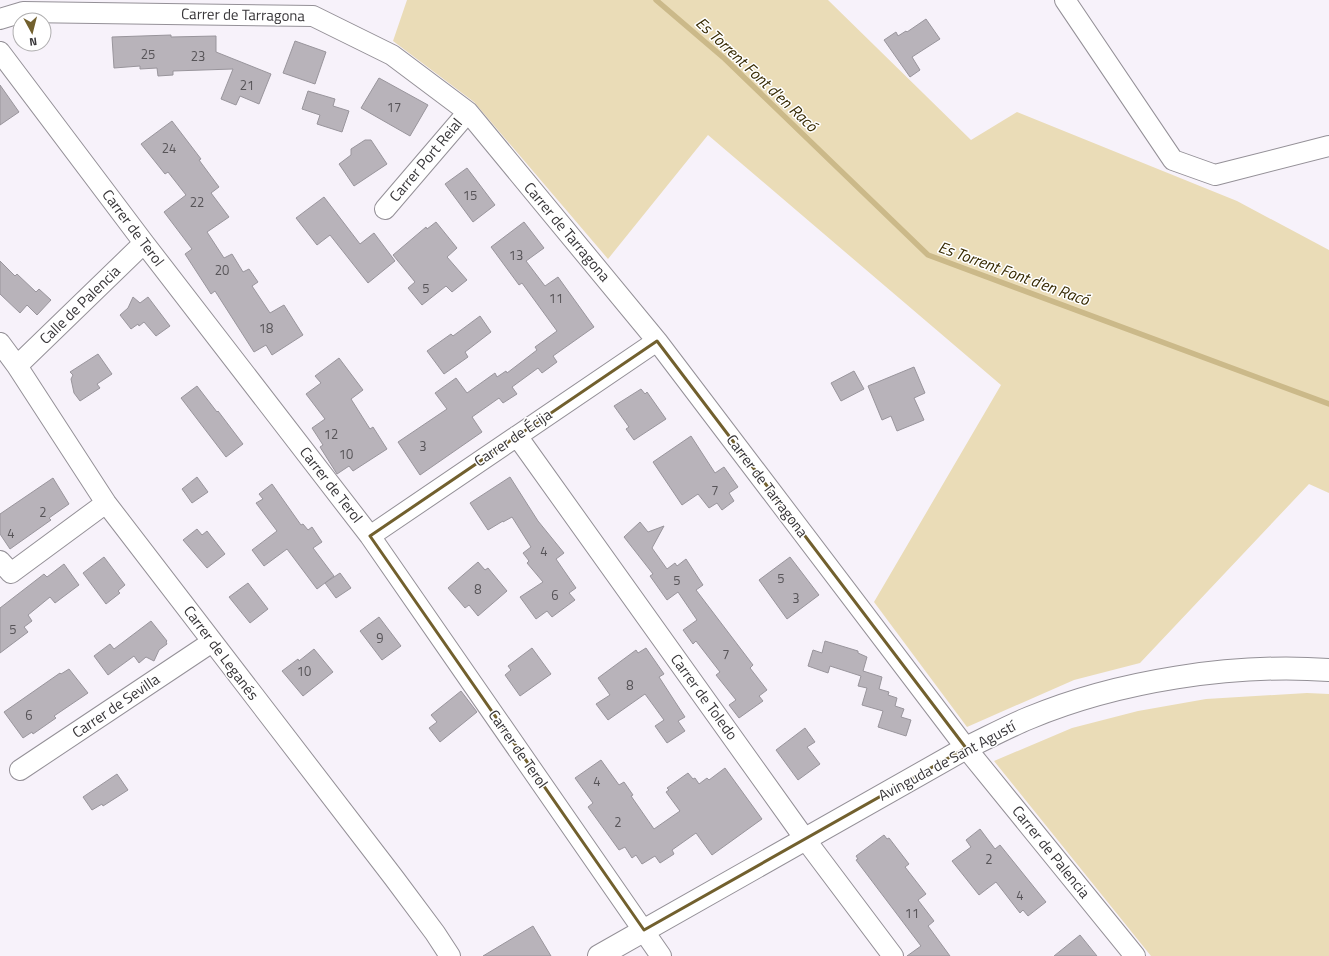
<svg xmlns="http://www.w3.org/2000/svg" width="1329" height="956" viewBox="0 0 1329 956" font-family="'Titillium Web',sans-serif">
  <rect width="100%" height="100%" fill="#f7f2fa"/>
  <path fill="#eadcb7" d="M 407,0 L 828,0 L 971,140 L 1017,112 L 1237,201 L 1329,250 L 1329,493 L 1309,484 L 1140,663 L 1074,680 L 967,727 L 874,602 L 1001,385 L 708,135 L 608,259 L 474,102 L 393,41 Z
    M 1307,693 L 1329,694 L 1329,956 L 1151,956 L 994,761 L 1072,728 L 1138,711 L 1206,699 Z"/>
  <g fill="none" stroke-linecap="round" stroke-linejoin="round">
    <path stroke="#cbb989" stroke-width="5.5" d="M 656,0 L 725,59 L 928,255 L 1329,404"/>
  </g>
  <path fill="#b8b3ba" stroke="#99959c" d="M 926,19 L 940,39 L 912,57 L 920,70 L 910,77 L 884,40 L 896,32 L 898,36 L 906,31 L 907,32 Z
    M 171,35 L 171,37 L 216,36 L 216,52 L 271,74 L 259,104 L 240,96 L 236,105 L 221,99 L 233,69 L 173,71 L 173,75 L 158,76 L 157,68 L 140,69 L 140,66 L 114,68 L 112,37 Z
    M 295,41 L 326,52 L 315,84 L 283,73 Z
    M 379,78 L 428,105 L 410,136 L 361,108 Z
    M 0,85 L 19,112 L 0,125 Z
    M 308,91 L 335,99 L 333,106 L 349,111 L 342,132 L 317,124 L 320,115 L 302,109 Z
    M 172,121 L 201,159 L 199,160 L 219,187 L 211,193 L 229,217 L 207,232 L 224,258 L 232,254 L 243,272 L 249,269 L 258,282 L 252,286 L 270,313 L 284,305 L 303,335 L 272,355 L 266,345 L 254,352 L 215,291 L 211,294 L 185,254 L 192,249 L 164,212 L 186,195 L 168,172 L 165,174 L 141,144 Z
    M 365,140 L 371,140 L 387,164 L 354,186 L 339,164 L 351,155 L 351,149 Z
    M 467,168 L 495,205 L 473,222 L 445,184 Z
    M 324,197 L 360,244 L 374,233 L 395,261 L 368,283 L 330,235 L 317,245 L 296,218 Z
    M 436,222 L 457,248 L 447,257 L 467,280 L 452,292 L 446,286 L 422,305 L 408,288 L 415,282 L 393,255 L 426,227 L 427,229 Z
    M 524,222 L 544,248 L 526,261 L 545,286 L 558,277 L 594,327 L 553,356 L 557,362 L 542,373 L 538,368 L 512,387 L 517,394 L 503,403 L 499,398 L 472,417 L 482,432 L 420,475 L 398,442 L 447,409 L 435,393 L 456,378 L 467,393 L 495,373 L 497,377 L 506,371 L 507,373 L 537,350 L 535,347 L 557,331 L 522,283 L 519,285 L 491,247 Z
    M 0,261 L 15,276 L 17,274 L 36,292 L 39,289 L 51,300 L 37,315 L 27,305 L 20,313 L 0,294 Z
    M 133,297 L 140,303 L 148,297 L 170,326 L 156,336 L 144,322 L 139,326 L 138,324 L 131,329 L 120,315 L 128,308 Z
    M 480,316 L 491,332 L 465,352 L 468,357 L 444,374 L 427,351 L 451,334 L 453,336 Z
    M 98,354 L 112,374 L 97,384 L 100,388 L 80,401 L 74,393 L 71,379 L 73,375 L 70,372 Z
    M 339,358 L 363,390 L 351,399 L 370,429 L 373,427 L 387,449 L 353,471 L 349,466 L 337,474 L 320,447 L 323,445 L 312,428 L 325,419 L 306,394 L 321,383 L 315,376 Z
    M 914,367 L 925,393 L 914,398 L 924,420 L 897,431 L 891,416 L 882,420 L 868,386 Z
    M 854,371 L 864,389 L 841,401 L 831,383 Z
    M 197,386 L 217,412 L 218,411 L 243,444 L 226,457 L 181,398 Z
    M 641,389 L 645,394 L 647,392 L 666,419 L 634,440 L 626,429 L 629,427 L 614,406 Z
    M 691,436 L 715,473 L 724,467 L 738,487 L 729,493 L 734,501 L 722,510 L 717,503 L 709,508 L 698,494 L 682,505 L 653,462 Z
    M 197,477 L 208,492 L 192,503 L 182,489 Z
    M 510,477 L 538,521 L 564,553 L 556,559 L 576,588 L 569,593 L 575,600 L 552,617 L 547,611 L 536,619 L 520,597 L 543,582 L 527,563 L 529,561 L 523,553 L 531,547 L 512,517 L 503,522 L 503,521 L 488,530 L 470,503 Z
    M 53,478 L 69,504 L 49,518 L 51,520 L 10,549 L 0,534 L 0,514 Z
    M 272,484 L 301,525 L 303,524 L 308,530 L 312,527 L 322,542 L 313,548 L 334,576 L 317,589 L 287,549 L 264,566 L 252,550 L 277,531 L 256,503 L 263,499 L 259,494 Z
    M 640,522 L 648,532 L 664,526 L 652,548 L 667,569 L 675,563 L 677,566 L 686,559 L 703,585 L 696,590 L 753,665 L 750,668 L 767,690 L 759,696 L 763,701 L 739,718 L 729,705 L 736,700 L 716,675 L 720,672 L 696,641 L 693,644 L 683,630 L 697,620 L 678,592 L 667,600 L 650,576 L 653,574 L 624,537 Z
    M 197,529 L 202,535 L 207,531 L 225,554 L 207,568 L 183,540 Z
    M 104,557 L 125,585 L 118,591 L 120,593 L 106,604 L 83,573 Z
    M 790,557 L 819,595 L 787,619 L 759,580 Z
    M 478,562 L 485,570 L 488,568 L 507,591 L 478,616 L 469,605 L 465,608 L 448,588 Z
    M 64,564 L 79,585 L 55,603 L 50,597 L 28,615 L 32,621 L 24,627 L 28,632 L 0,653 L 0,608 L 44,574 L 47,577 Z
    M 340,573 L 351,588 L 336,598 L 325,583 Z
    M 248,583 L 268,609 L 250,623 L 229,597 Z
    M 379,617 L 401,646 L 382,660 L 360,631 Z
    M 151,621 L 167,641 L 166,642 L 167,644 L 159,650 L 154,661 L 146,657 L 139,663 L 134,656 L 108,675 L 94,656 L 110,644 L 114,649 Z
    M 825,641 L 858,651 L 858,653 L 867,657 L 863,671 L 882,677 L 879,689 L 889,692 L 888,695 L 897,698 L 895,706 L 904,709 L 901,717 L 911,720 L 906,736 L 878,727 L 883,711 L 862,705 L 867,688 L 858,686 L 861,676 L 830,666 L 828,673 L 808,666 L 813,650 L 822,653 Z
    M 532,648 L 551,674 L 520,696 L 505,675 L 511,670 L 508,666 Z
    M 646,648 L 664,674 L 659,677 L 685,717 L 678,721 L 685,731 L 667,743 L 655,726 L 664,720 L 645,694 L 608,720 L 596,704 L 610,695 L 598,678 L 636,650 L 638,653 Z
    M 314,649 L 333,672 L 303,696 L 282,671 L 298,659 L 299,661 Z
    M 69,669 L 88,693 L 54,716 L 56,718 L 33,734 L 32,732 L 23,738 L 4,712 L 60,673 L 61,674 Z
    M 461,691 L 477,712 L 440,742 L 429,728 L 437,722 L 431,715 Z
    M 805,728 L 815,742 L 807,747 L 820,764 L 798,780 L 776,750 Z
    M 601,760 L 619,785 L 624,782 L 633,795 L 631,796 L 654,829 L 680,811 L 666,792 L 669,790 L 667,788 L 688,773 L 693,779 L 695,778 L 699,784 L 707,778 L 709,780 L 725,768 L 762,819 L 712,855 L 696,833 L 672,850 L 674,854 L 660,863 L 655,856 L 642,864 L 636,855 L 632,858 L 625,847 L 619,850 L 588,807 L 593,803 L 575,778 Z
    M 117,774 L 128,790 L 103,806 L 102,804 L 92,810 L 83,797 Z
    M 980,829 L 995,849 L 1000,845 L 1046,902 L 1028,916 L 1023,910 L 1020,913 L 996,882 L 979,895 L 952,861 L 971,847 L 966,840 Z
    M 884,835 L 887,839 L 889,838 L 909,864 L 905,867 L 926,894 L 918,900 L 934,921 L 928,926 L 950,956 L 907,956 L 921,946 L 856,860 L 858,859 L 856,856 Z
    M 533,926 L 551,956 L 483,956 Z
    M 1080,935 L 1097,956 L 1054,956 Z"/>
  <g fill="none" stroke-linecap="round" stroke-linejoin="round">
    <defs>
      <path id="street" d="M 1065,0 L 1173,160 L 1215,175 L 1329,146
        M 0,19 L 23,12 L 313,16 L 392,55 L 468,112 L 657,341 L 966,748 L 1135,956
        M 0,52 L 144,243 L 370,536 L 661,956
        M 385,209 L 468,112
        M 0,343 L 17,366 L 106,503 L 394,878 L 435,933 L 450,956
        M 17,366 L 144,243
        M 517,436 L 805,839 L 893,956
        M 370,536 L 657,341
        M 0,561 L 11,573 L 106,503
        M 20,770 L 212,642"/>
      <path id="secondary" d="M 599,956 L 966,748 C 987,738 1007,727 1029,718 C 1118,681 1233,663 1329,670"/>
    </defs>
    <use href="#street" stroke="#949097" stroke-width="22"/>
    <use href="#secondary" stroke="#949097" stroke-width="24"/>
    <use href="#street" stroke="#fff" stroke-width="20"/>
    <use href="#secondary" stroke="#fff" stroke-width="22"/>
  </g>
  <path fill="none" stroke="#72602e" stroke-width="3" stroke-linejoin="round" d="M 657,341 L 966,748 L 644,930 L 370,536 Z"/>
  <g text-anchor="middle" stroke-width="3" stroke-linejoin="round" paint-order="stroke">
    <g font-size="13" fill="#575458">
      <text x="148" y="59">25</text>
      <text x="198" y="61">23</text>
      <text x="247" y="90">21</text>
      <text x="394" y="112">17</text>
      <text x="169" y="153">24</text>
      <text x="470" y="200">15</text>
      <text x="197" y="207">22</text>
      <text x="516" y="260">13</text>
      <text x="222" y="275">20</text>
      <text x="426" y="293">5</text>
      <text x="556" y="303">11</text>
      <text x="266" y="333">18</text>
      <text x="331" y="439">12</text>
      <text x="423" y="451">3</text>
      <text x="346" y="459">10</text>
      <text x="715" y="495">7</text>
      <text x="43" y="517">2</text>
      <text x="11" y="538">4</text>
      <text x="544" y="556">4</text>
      <text x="781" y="583">5</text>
      <text x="677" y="585">5</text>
      <text x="478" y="594">8</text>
      <text x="555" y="600">6</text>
      <text x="796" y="603">3</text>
      <text x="13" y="634">5</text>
      <text x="380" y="643">9</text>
      <text x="726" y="659">7</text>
      <text x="304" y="676">10</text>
      <text x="630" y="690">8</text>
      <text x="29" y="720">6</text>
      <text x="597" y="786">4</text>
      <text x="618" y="827">2</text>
      <text x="989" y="864">2</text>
      <text x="1020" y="900">4</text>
      <text x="912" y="918">11</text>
    </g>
    <g font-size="15" fill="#373538" stroke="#fff">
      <text transform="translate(243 15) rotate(1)" y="5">Carrer de Tarragona</text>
      <text transform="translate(426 160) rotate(-50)" y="5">Carrer Port Reial</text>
      <text transform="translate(133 228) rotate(53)" y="5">Carrer de Terol</text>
      <text transform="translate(567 232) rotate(50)" y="5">Carrer de Tarragona</text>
      <text transform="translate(80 305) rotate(-44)" y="5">Calle de Palencia</text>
      <text transform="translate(513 438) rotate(-34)" y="5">Carrer de Écija</text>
      <text transform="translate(331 485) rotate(52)" y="5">Carrer de Terol</text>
      <text transform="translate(767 486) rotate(53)" y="5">Carrer de Tarragona</text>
      <text transform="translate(221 653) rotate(53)" y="5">Carrer de Leganés</text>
      <text transform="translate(704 697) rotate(54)" y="5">Carrer de Toledo</text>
      <text transform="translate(116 706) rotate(-34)" y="5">Carrer de Sevilla</text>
      <text transform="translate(518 749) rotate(55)" y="5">Carrer de Terol</text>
      <text transform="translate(947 761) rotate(-28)" y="5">Avinguda de Sant Agustí</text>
      <text transform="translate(1051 852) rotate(51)" y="5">Carrer de Palencia</text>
    </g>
    <g font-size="16" font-style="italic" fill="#362900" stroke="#fff">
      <text transform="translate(757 74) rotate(43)" y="6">Es Torrent Font d'en Racó</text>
      <text transform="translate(1014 273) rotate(20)" y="6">Es Torrent Font d'en Racó</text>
    </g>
  </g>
  <g transform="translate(32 32) rotate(173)"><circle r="19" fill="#ffffff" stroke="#afaeaf"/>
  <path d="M0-3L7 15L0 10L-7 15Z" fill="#72602e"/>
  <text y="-6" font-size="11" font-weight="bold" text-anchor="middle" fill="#373538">N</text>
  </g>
</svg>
